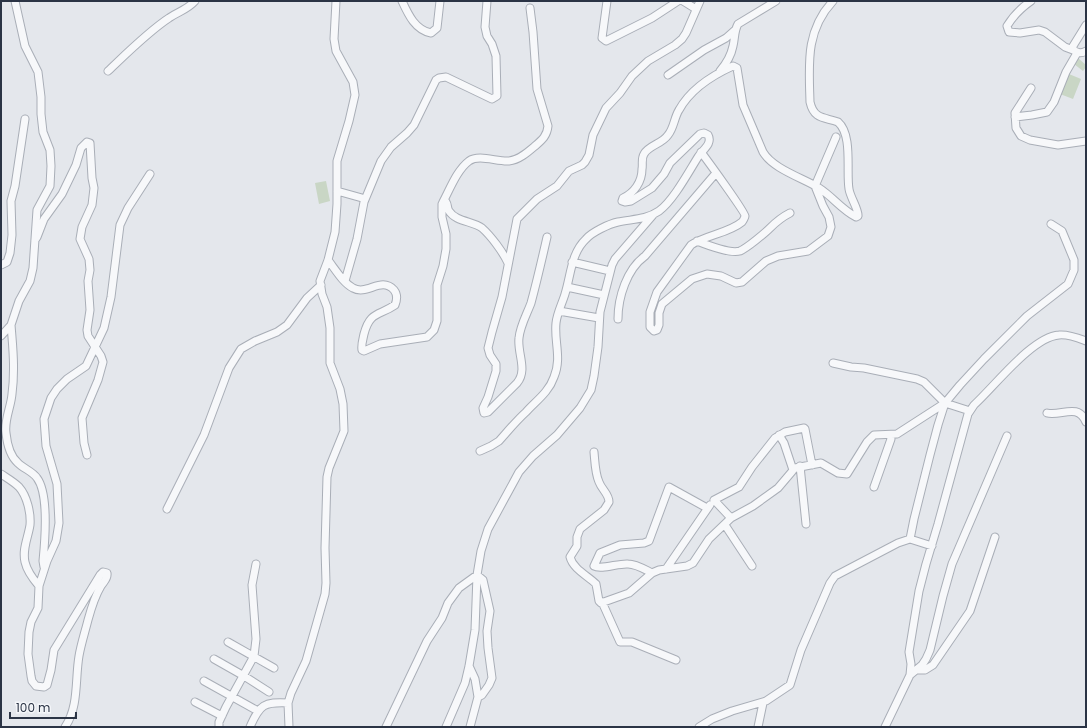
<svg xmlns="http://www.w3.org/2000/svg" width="1087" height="728" viewBox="0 0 1087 728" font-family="Poppins,sans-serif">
  <rect width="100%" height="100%" fill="#e4e7ec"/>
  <path fill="#c9d6c5" d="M 1078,58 L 1086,65 L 1086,67 L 1083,71 L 1074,64 Z
    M 1069,74 L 1081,79 L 1073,99 L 1060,94 Z
    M 326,181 L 330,201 L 319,204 L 315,183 Z"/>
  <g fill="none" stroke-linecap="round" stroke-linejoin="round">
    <defs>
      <path id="minor" d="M 402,1 C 408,14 415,30 431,33 L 437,28 L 440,1
        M 607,1 L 602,38 L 606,41 L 652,18 L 678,1
        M 683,1 L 696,9
        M 1031,1 C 1021,8 1013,16 1007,26 L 1009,32 L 1020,33 L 1039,30 L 1045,32 L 1065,47 L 1073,50
        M 1086,25 L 1073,46 L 1073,50 C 1078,53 1081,54 1086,51
        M 108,71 C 126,54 149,31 169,18 C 179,11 187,10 195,1
        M 720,71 C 726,64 731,56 733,46 C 735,38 734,31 738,24 L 776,1
        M 668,75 L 704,50 L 726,38 L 735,30
        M 1031,88 L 1015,113 L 1016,128 L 1021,136 L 1030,140 L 1058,145 L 1086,141
        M 1015,117 L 1032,115 L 1047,112 L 1054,102 L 1066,72 L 1077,53
        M 701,152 C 707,160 745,212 745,216 C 745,217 743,221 742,222 C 729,233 706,235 691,245 L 657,292 L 650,312 L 650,327 L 654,331 L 657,330 L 659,325 L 659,313 L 662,304 L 692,279 L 707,274 L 721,276 L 736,283 L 742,282 L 766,261 L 778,256 L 808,251 L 828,236 L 831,227 L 829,217 L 823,206 L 815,186 L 836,137
        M 337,191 L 362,198
        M 443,202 C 450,189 457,170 469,161 C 479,154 497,162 509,161 C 519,160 528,152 535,146 C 542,140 547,136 548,126 L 537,89 L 533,32 L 530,8
        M 547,237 C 542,259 537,281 531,303 C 527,314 520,326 519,338 C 517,353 528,370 517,383 L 488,412 L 484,413 L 483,408 L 488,397 L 496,371 L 496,364 L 490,355 L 488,348 L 492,332 L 502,297 L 517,219 L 537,199 L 557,186 L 569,171 L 582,165 L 585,162 L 589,155 L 593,135 L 606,108 L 620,93 L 632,76 L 648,61 L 675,45 L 682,39 L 686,33 L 700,1
        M 35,240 L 37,237 L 44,219 L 62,194 L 76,165 L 81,148 L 87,142 L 90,143 L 92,178 L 94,188 L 92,205 L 82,227 L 80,239 L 89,259 L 90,270 L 88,281 L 90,310 L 87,330 L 88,336 L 101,356 L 103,362 L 98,380 L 82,418 L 84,443 L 87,455
        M 697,241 C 707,245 730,254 740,251 C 747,248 765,233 770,228 C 777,221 782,217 790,213
        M 328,260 C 335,269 343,283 353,288 C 367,296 381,276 394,290 C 398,295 397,300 395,305 C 379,316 370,311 364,334 C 363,339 361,345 362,350 L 364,351 L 380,344 L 427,337 L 434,330 L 437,321 L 437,285 L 443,266 L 446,249 L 446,234 L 442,217 L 442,204 L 444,201 L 446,202 C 448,205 447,208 449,211 C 456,222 473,221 482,228 C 491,236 503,252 508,263
        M 572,262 L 610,271
        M 1,265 L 7,262 L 10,253 L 12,235 L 11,201 L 15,186 L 25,119
        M 345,281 L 357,239 L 364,202 L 381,161 L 391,147 L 407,133 L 414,125 L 436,80 L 439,78 L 446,77 L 492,99 L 497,96 L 496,56 L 492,44 L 487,36 L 485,27 L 487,1
        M 567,287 L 604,295
        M 559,311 L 599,318
        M 618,319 C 618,297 627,269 645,256 L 716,173
        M 11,325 C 13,348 15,371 12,394 C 11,407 4,420 6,433 C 7,443 10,456 18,463 C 24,469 32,471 37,478 C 49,494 45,541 43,561 L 44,567
        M 1,336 L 11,325 L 19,301 L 30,281 L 33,268 L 37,210 L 50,186 L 51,166 L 50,150 L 43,132 L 41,114 L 41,97 L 38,72 L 25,46 L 15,1
        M 833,363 L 851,367 L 864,368 L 917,379 L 924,382 L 945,403
        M 1047,413 C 1060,417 1078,402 1086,422
        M 779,435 L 784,443 L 793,470
        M 480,451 L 491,446 L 499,441 C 508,431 516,421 526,412 C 536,401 549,392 554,377 C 562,358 554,342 556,323 C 557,313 562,304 565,294 C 571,275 571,253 586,239 C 592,232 609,224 618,222 C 632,219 646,220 659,211 C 673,201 688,173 698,157 C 702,150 713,144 708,135 L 704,133 L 700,134 L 670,163 L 664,174 L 652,188 L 631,201 L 625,202 L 622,201 L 623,198 C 634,193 642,182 642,169 C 643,164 641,159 644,154 C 649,145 662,144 668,135 C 674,128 674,118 679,110 C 690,90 713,75 733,66 L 737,68 L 743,105 L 763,152 C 773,169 803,178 819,188 C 833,197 841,209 856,217 L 858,216 C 859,210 850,197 849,189 C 846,171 853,135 838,122 C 825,117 814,120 810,102 C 809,65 805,31 833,1
        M 594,452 C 595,462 595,473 599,482 C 602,490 609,494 609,502 L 604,510 L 580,529 L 577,537 L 577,546 L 570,557 C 573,569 588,576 596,584 L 599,601 L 601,603 L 629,593 L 652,573 L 659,570 L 687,566 L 693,563 L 709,539 L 731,518 L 753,506 L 778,488 L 795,468 L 821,463 L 838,473 L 847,474 L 867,442 L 874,435 L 897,434 L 945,403 L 970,411
        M 800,466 L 806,524
        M 1,474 C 7,478 14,482 19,487 C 27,496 31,513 30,525 C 28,538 22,549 25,562 C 27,571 33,579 39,586
        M 874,487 L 891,439 L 890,435
        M 167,509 L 204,435 L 229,368 L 241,349 L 255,341 L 277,332 L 287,325 L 307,298 L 321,285
        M 731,518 L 714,500 L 739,487 L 752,467 L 775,438 L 785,432 L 804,428 L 805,429 L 812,465
        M 725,525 L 752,566
        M 910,539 L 914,519 L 930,455 L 938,425 L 945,403 L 960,385 L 984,359 L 1027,316 L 1068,284 L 1074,270 L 1074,260 L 1062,231 L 1051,224
        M 666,569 L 710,505
        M 652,573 C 644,569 636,564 628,564 C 619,563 601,570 594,566 L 600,553 L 620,545 L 644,543 L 649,541 L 669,487 L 707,508
        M 602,602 L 620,642 L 632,642 L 676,660
        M 228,642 L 274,668
        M 214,659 L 244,676 L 269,692
        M 469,666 L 475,679 L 478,697
        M 917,670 L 925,670 L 933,665 L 970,611 L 995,537
        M 910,675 L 922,665 L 926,659 L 930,650 L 943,596 L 952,564 L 1007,436
        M 204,681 L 258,711
        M 195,702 L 222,716
        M 65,727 C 79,707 75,679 79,656 C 81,644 85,632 88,620 C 91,609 95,596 101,586 C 104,581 108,579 107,573 L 103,572 L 100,575 L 54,650 L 51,670 L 47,685 L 44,687 L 36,686 L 32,681 L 31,676 L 28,654 L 29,632 L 31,622 L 38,608 L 39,586 L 47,561 L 56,541 L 59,523 L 57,484 L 46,446 L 44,419 L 51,398 L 57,389 L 67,379 L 86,366 L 104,328 L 111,297 L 120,225 L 128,208 L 150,174
        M 219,727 L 219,722 L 226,707 L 254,656 L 256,639 L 252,585 L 256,564
        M 250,727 C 260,704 264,702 288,703
        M 289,727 L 288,703 L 291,693 L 306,661 L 325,594 L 326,583 L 325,548 L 327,477 L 329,468 L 344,431 L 343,404 L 340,389 L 330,363 L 330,328 L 327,307 L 322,294 L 320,281 L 328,260 L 335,232 L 337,204 L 337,161 L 349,121 L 355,95 L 353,82 L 336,51 L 334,39 L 336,1
        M 386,727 L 427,641 L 442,618 L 448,603 L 459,588 L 477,575 L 483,580 L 490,611 L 487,631 L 488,648 L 492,678 L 489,685 L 482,695 L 478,697 L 470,727
        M 446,727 L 465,683 L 469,666 L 475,630 L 477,575 L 481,551 L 488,529 L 519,472 L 533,456 L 557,435 L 580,408 L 591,390 L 594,376 L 598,347 L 600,312 L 612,265 L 615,259 L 653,215
        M 699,727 L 712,719 L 732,711 L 766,701 L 790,685 L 801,650 L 830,583 L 835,576 L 898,543 L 910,539 L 932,546
        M 758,727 L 763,703
        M 885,727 L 910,675 L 911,664 L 909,652 L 919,591 L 926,564 L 938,524 L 968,414 L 974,405 C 995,386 1032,337 1059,335 C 1068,334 1078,338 1086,341"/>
    </defs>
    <use href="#minor" stroke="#a9aeb7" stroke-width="9"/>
    <use href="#minor" stroke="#f7f8fa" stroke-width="7"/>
  </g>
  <rect width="1087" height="728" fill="none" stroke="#2b3445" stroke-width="4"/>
  <path d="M10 712v6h66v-6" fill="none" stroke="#2b3445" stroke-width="2"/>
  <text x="16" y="712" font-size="12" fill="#2b3445" stroke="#f4f6f9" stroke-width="3" paint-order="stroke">100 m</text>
</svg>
